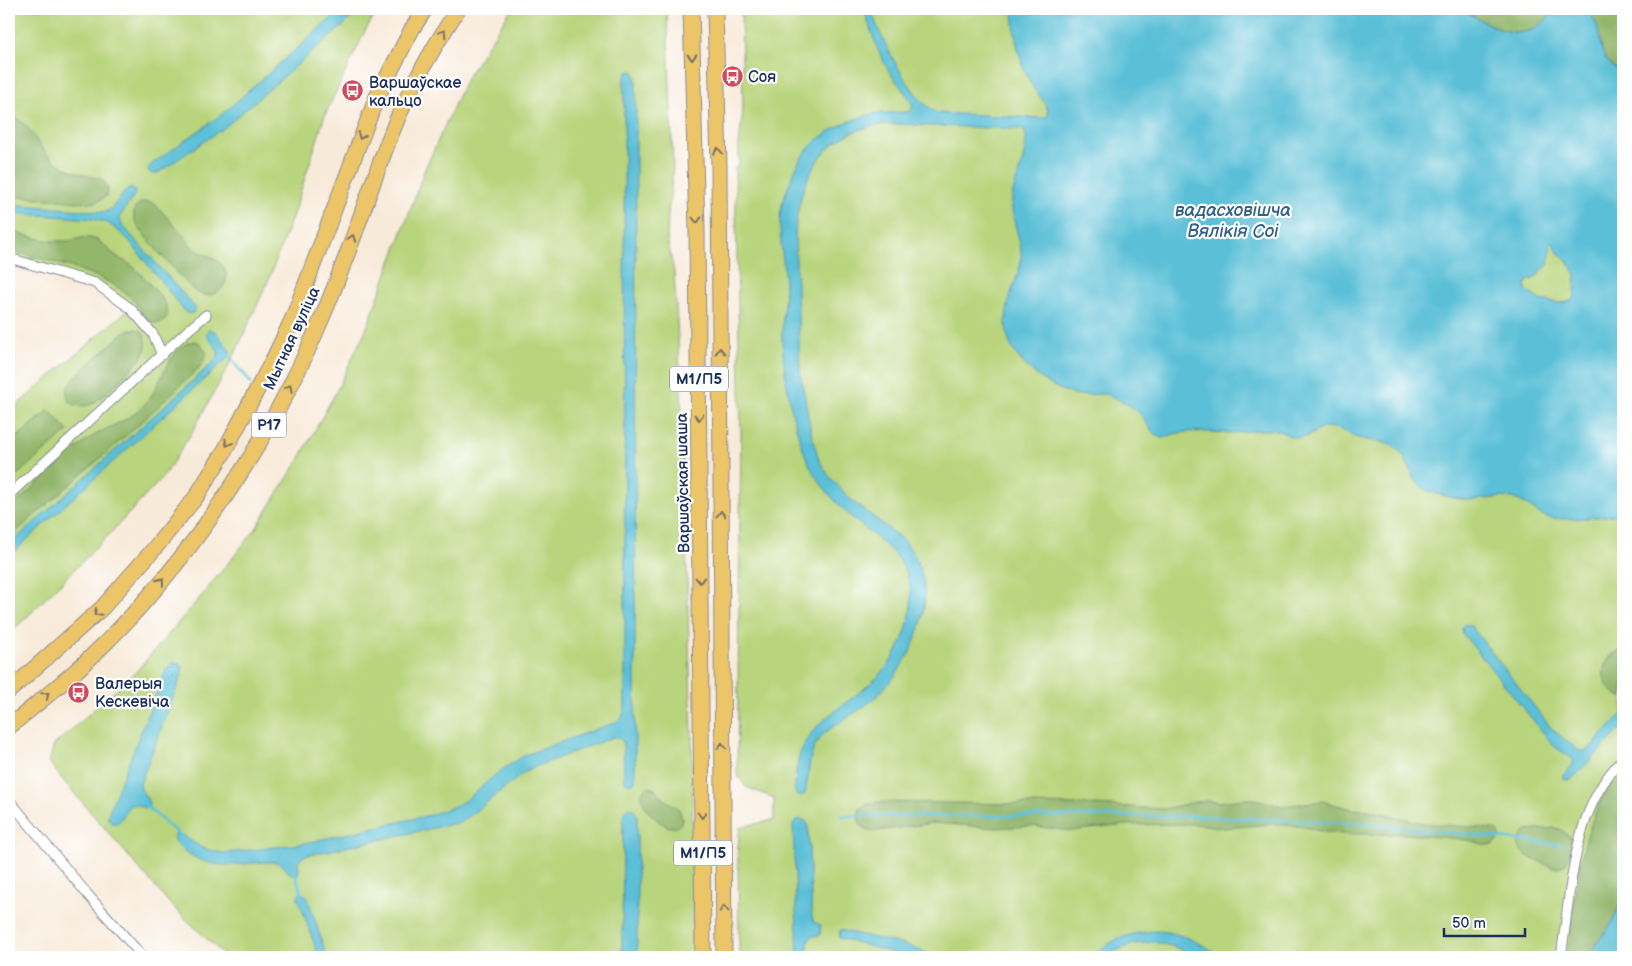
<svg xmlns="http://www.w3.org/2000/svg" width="1632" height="966" viewBox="0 0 1632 966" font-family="'Balsamiq Sans',sans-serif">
  <rect width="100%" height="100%" fill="#fff"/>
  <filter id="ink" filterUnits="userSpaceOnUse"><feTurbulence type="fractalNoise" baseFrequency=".02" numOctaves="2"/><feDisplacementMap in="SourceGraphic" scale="10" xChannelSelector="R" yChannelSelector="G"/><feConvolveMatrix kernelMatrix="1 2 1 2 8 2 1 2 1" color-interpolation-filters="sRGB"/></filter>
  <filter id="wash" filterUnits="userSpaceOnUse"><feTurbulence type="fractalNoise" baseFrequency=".0096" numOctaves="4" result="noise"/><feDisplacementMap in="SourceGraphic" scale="20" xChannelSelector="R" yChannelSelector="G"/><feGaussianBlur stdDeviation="1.12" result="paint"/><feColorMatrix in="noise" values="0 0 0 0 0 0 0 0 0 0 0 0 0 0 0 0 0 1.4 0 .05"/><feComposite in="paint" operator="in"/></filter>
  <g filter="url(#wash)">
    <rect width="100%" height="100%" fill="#f8ead9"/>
    <path fill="#b8d47b" stroke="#6a826c" d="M 9,9 L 379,9 L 366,29 L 325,115 L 296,206 L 269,279 L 234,356 L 194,429 L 164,476 L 102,542 L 35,609 L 9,634 L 9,412 L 130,308 L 95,283 L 9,261 Z
      M 511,9 L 667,9 L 673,166 L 672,181 L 668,213 L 667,238 L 674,272 L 681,389 L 692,735 L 693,957 L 226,957 L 171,905 L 62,779 L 49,762 L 54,745 L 135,673 L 203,594 L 255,530 L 300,458 L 338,388 L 368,325 L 425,169 L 466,79 Z
      M 741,9 L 1623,9 L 1623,896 L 1594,951 L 1593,957 L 741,957 L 739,948 L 738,847 L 740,827 L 774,820 L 774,798 L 746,787 L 737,775 L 741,433 L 735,168 L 739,165 L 739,145 L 743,109 Z"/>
    <path fill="#92b66b" stroke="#567264" d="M 1461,9 L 1556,9 C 1549,15 1544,23 1536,28 C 1511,42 1482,20 1461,9 Z
      M 1586,9 L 1623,9 L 1623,73 C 1588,56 1609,29 1586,9 Z
      M 9,114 C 32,124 33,140 49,156 C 63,170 82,174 101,179 C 108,184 109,189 106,196 L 97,202 L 88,203 L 9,195 Z
      M 143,202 L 150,202 L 156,205 C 165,215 174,225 182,234 C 187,240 191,247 198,251 C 207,256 219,258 224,268 C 234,285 211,305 193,290 C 182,277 136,231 134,217 C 133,209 136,205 143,202 Z
      M 9,230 C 26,236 46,242 64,241 C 73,241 82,236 91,238 C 102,240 106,249 115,255 C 120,259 126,262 131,265 C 140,272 147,281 155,290 C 161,297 173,310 165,319 C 162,322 159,324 155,323 C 144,320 140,309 134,301 C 130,296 125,293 120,289 C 91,269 43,260 9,250 Z
      M 136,329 L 142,331 C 149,342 147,350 140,360 C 128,372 105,398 91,404 C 82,408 67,406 67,394 C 67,387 71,382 75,377 L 123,333 L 130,330 Z
      M 194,341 L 200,343 L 206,351 L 206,356 L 199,368 L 136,427 L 9,538 L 9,510 C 35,486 61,460 89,439 C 107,426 129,422 144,405 C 162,387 168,346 194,341 Z
      M 49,410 L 68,431 L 9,482 L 9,444 Z
      M 1621,650 L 1623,650 L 1623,697 C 1609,694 1599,677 1606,663 C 1609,656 1615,653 1621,650 Z
      M 1623,768 L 1623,811 L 1619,817 L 1618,825 L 1619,839 L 1623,846 L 1623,896 L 1612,923 L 1600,939 L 1594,951 L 1593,957 L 1567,957 C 1576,892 1578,820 1623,768 Z
      M 648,786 L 655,789 L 663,798 L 679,809 L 682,818 C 679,839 655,820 648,811 C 645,807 643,802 641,797 L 643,791 Z
      M 1243,799 L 1256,799 L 1283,806 L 1322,801 L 1352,809 L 1369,810 L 1423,823 L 1494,829 L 1499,832 L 1500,836 L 1496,843 L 1492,845 L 1486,845 L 1472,841 L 1451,838 L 1405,834 L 1343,834 L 1329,833 L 1304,827 L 1271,824 L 1225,828 L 1198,824 L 1126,825 L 1072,831 L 1032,826 L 996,828 L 933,823 L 877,831 C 874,830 871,831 868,830 C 858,827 854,812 863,806 C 867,804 872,803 876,802 L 1095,805 L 1164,809 L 1195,802 L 1207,801 L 1220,802 Z
      M 1555,828 L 1562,830 L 1571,838 C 1574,849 1569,869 1554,868 C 1549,867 1544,863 1539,861 C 1524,856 1510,847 1526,831 Z"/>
    <path fill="#5abfd7" stroke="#3a779a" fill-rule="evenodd" d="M 342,9 L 359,9 L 345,24 L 225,127 L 158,173 L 152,174 L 150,173 L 148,169 L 152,164 L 221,115 Z
      M 864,9 L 871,9 C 878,34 913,104 938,113 L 1042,118 L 1048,116 C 1049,106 1040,97 1034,89 C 1019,65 1014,36 1013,9 L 1461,9 C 1482,20 1511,42 1536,28 C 1544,23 1549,15 1556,9 L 1586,9 C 1610,30 1588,56 1623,73 L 1623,514 C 1603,516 1562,523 1544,516 C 1532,510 1524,501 1511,498 C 1498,496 1485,500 1473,500 C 1464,501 1432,494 1425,489 C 1410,481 1411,464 1400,452 C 1390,440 1372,442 1358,438 C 1350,435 1342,429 1334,428 C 1319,424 1312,438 1299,438 C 1290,438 1283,431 1274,430 C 1261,429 1246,432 1232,433 C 1215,433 1197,430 1179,433 C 1173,433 1168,438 1161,438 C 1149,433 1146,418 1136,410 C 1129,404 1118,400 1110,396 C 1102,392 1096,395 1087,395 C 1080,396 1072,394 1065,391 C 1046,386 1019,363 1011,346 C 1005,334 1005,317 1008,305 C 1010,290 1019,276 1021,261 C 1023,240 1010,221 1012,198 C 1015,177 1030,150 1025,131 L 1018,129 C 990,128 962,127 933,126 C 916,125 897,123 880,125 C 821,132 798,182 795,235 L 800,370 L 811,432 L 819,460 L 829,476 L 850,499 L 903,540 C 948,589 915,664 871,701 C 856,714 832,724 819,739 C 807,756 810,775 805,794 L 802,796 L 797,796 C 793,790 795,783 796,775 C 797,764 799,753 805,743 C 820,714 864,695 886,668 C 901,648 912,622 911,597 C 911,551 866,535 840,506 C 827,493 813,475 806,457 C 792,423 783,373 782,336 C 782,320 784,305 785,289 C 785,265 779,241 780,217 C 781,204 786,192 791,180 C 794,172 797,164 802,157 C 818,133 850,118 878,113 C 887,112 898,113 908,112 L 910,111 L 913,107 C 909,94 896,83 889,71 C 877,52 871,31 864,9 ZM 1553,243 L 1558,253 L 1567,260 L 1576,274 L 1575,296 L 1572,300 L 1567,302 L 1560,303 L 1541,300 L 1529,293 L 1526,290 L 1526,284 L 1528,281 L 1537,277 L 1541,271 L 1548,265 L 1550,257 L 1550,246 Z
      M 632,71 L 634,72 L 636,78 L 635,780 L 633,783 L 630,784 L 624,781 L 623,742 L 619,738 L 613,737 L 535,767 L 525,772 L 468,817 L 457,823 L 304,856 L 298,861 L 299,870 L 298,874 L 294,875 L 288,872 L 284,866 L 277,862 C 243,861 217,874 186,852 C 180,848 175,844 173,838 L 175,835 L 180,834 L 202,848 L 217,852 L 226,853 L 300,844 L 430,815 L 455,806 L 466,800 L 500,771 L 525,755 L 616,722 L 622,718 L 625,708 L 624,79 L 627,72 Z
      M 131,188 L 134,190 L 135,194 L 121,215 L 120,219 L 122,225 L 194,306 L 195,310 L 192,314 L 185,312 L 127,238 L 108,223 L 93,219 L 9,213 L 9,204 L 105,212 C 117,208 120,192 131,188 Z
      M 208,329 L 215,331 L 230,351 L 230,356 L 9,556 L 9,545 L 217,359 C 222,350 211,343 206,335 Z
      M 1465,624 L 1471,626 L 1552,729 L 1579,751 L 1586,751 L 1590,748 L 1623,713 L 1623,727 L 1572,779 L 1569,780 L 1564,779 L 1564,775 L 1572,766 L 1574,760 L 1555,747 L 1463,634 L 1462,628 Z
      M 173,662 L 180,664 L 182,667 L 182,674 L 140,784 C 141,794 150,798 149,806 L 144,808 L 138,805 L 130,805 C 124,811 119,833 108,819 L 109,811 L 166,670 Z
      M 628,807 L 634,809 L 637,815 L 637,957 L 622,957 L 623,816 L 624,812 Z
      M 799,819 L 806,821 L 808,825 L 812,917 L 814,922 L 821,925 L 820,936 L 812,936 L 808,942 L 808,957 L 798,957 L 793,825 L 794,822 Z
      M 302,893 L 307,896 L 327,957 L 319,957 L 298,898 L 299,894 Z
      M 1623,896 L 1623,957 L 1593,957 L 1596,944 L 1612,923 Z
      M 840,930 L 905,945 L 938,957 L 909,957 L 839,938 Z
      M 1155,931 C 1181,931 1202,945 1224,957 L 1200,957 L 1175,947 L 1154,942 L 1134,944 L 1113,952 L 1105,957 L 1091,957 C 1112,939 1128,933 1155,931 Z"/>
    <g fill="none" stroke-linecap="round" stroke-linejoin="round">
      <path stroke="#5abfd7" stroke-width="3" d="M 228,355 L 251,383
        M 146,806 L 181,836
        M 842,816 L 1194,816 L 1368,824 L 1563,845
        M 295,872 L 302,895"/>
    </g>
  </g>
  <g filter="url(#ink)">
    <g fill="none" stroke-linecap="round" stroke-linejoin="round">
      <defs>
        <path id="minor" d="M 9,258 L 95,283 L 130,308 L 153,334 L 162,355
          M 9,495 L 186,332 L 206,315
          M 9,800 L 88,895 L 143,957
          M 1561,957 C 1571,891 1572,808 1623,759"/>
        <path id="trunk" d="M 691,9 L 697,231 L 703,957
          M 715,9 L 719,167 L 724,957
          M 9,691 L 102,608 L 154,549 L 196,497 L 224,452 L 275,356 L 293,318 L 376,99 L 412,29 L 425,9
          M 9,727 C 36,704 65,682 91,657 C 187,566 269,443 321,320 C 349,256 369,188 396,122 C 412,83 435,45 458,9"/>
      </defs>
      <use href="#minor" stroke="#8a8c9c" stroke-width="11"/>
      <use href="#trunk" stroke="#8a8c9c" stroke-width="17"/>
      <use href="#minor" stroke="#fff" stroke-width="9"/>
      <use href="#trunk" stroke="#ecc569" stroke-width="15"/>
    </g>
    <defs><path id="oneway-chevron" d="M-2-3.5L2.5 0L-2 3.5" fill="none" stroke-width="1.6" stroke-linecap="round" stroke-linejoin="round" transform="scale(1.25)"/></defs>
    <g stroke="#797263">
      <use href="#oneway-chevron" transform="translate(443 33) rotate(-58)"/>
      <use href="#oneway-chevron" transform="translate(692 57) rotate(89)"/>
      <use href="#oneway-chevron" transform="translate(361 136) rotate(111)"/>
      <use href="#oneway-chevron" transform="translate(718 151) rotate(-91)"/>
      <use href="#oneway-chevron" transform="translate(697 220) rotate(88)"/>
      <use href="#oneway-chevron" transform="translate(352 238) rotate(-70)"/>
      <use href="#oneway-chevron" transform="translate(720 351) rotate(-91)"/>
      <use href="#oneway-chevron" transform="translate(289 388) rotate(-61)"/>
      <use href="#oneway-chevron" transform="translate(699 417) rotate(89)"/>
      <use href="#oneway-chevron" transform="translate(228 443) rotate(119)"/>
      <use href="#oneway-chevron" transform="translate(721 514) rotate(-90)"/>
      <use href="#oneway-chevron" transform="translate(700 580) rotate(89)"/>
      <use href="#oneway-chevron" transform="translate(161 581) rotate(-52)"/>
      <use href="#oneway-chevron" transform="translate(97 613) rotate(138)"/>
      <use href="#oneway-chevron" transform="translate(46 695) rotate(-40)"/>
      <use href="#oneway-chevron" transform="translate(722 746) rotate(-90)"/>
      <use href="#oneway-chevron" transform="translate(702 815) rotate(90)"/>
      <use href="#oneway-chevron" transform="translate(724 909) rotate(-91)"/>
    </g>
  </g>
  <defs>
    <symbol id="bus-disc" viewBox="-11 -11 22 22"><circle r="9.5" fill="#d1495b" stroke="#fff"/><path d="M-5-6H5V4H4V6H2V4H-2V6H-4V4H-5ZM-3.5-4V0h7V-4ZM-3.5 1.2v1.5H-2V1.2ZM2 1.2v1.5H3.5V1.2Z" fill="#fff"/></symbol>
  </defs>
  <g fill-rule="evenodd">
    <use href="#bus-disc" x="720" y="64" width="25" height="25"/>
    <use href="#bus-disc" x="340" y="78" width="25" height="25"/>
    <use href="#bus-disc" x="66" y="680" width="25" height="25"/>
  </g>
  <g text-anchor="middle" stroke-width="4.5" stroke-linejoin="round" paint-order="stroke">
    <g fill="#fff" stroke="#5f6d8e" stroke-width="1">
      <rect x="670" y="366.5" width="58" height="25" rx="4"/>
      <rect x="251.5" y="412.5" width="35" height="25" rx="4"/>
      <rect x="674" y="840.5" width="58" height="25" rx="4"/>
    </g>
    <g font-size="15" font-weight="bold" fill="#1b2f5e">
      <text x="699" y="384">М1/П5</text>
      <text x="269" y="430">Р17</text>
      <text x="703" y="858">М1/П5</text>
    </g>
    <g font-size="16" fill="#1b2f5e" stroke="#fff" text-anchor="start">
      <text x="748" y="82">Соя</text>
      <text x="369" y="88">Варшаўскае<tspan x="369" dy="18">кальцо</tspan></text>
      <text x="95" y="689">Валерыя<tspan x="95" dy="18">Кескевіча</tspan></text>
    </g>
    <g font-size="16" fill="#1b2f5e" stroke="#fff">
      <text transform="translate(291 338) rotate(-65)" y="6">Мытная вуліца</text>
      <text transform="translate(682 483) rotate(-91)" y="6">Варшаўская шаша</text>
    </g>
    <g font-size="18" font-style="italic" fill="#316188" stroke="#fff">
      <text x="1233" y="216">вадасховішча<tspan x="1233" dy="21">Вялікія Соі</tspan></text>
    </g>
  </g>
  <rect width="1632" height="966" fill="none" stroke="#fff" stroke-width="30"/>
  <path d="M1444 928v8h81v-8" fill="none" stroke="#1b2f5e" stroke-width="2.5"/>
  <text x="1452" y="928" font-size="15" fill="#1b2f5e" stroke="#ffffff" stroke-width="4" paint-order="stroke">50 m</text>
</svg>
